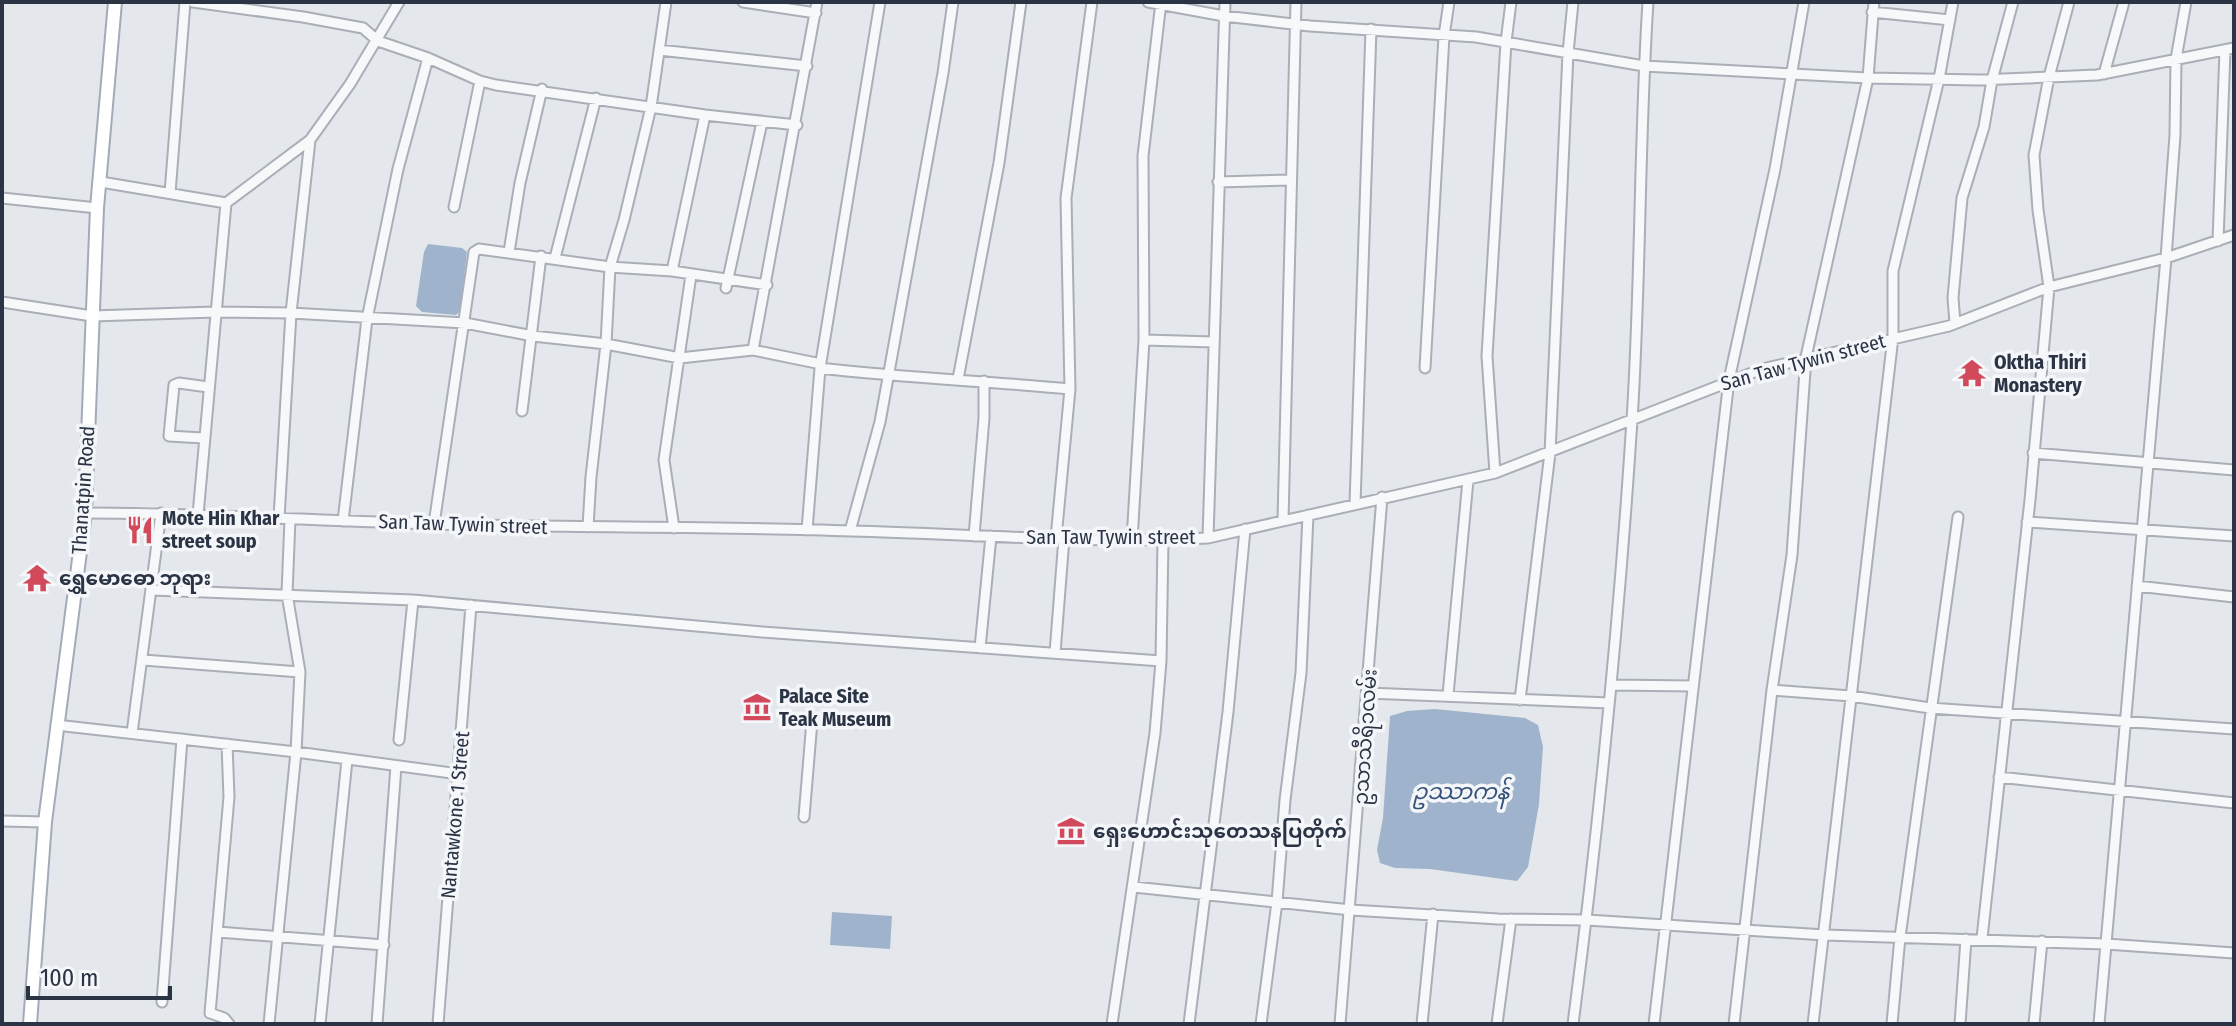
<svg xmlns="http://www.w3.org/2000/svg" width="2236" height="1026" viewBox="0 0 2236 1026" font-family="'Fira Sans Condensed','Noto Sans Myanmar',sans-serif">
  <rect width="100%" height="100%" fill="#e4e7ec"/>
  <path fill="#9fb4cc" d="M 428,244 L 462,248 L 467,252 L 460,311 L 456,315 L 422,312 L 416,306 L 424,252 Z
    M 1435,709 L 1525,718 L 1538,725 L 1543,747 L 1539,804 L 1528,867 L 1517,881 L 1430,869 L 1395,868 L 1380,863 L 1377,850 L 1383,818 L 1390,716 L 1407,711 Z
    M 832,912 L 892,916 L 890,949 L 830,945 Z"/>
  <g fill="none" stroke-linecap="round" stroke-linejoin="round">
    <defs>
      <path id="minor" d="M 193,2 L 303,17 L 363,28 L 378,41 L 428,58 L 398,169 L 367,319 L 343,521
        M 743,2 L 816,13
        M 1148,2 L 1224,16 L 1310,26 L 1476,37 L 1644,66 L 1868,78 L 1979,80 L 2097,75 L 2234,48
        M 1872,12 L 1950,20
        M 659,50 L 807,66
        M 428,58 L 480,81 L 496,85 L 705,115 L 797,125
        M 2104,74 L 2124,2
        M 705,115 L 672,271 L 767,285
        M 101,182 L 226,203
        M 1218,182 L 1291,180
        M 170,193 L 185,2
        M 2,198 L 97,208
        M 454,207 L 480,81
        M 2218,241 L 2225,50
        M 509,252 L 520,183 L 542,89
        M 555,258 L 596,98
        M 726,288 L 762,122
        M 2,302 L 92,316 L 215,312 L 291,313 L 465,323 L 533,336 L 606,344 L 680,358 L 753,350 L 821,364
        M 1955,323 L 1953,298 L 1962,198 L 1984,127 L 1992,80 L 2013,2
        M 1144,340 L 1214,342
        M 753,350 L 817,2
        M 820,368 C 903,378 987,381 1070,389
        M 1425,368 L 1444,36 L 1449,2
        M 958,379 L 999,163 L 1021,2
        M 522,411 L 541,256
        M 203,438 L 169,436 L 174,385 L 179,383 L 208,387
        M 2033,453 L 2234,470
        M 1495,473 L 1487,356 L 1506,42 L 1511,2
        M 1355,504 L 1371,29
        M 85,513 C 202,513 319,521 435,524 C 574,528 713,526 852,531 C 970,534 1089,544 1208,538 L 1495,473 L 1762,369 L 1949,326 L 2049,287 L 2166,258 L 2234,235
        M 198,515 L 226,203 L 310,140 L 350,84 L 399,2
        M 279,518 L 291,313 L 310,140
        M 1283,520 L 1296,2
        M 2027,522 L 2234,536
        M 434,524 L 474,252 L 479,249 L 610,267 L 672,271
        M 588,527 L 591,477 L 606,344 L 610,267 L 624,220 L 651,107 L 666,2
        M 674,528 L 664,460 L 691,275
        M 807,530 L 820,368 L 880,2
        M 850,531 L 880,422 L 943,73 L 953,2
        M 974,536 L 984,418 L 984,381
        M 1056,538 L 1070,389 L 1066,198 L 1092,2
        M 1208,538 L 1225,2
        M 1132,540 L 1144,340 L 1143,156 L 1161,2
        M 2137,586 L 2234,597
        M 152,590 L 413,600 L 762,632 L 1161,661
        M 980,648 L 991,536
        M 1055,653 L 1064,538
        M 143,660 L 300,672
        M 1611,685 L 1693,686
        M 1772,690 L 1851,696 L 1930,708 L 2234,729
        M 1368,693 L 1609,703
        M 1448,695 L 1468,480
        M 1520,700 L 1550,453 L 1568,53 L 1573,2
        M 56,725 L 296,752 L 459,774
        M 132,733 L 161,513
        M 399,740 L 413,600
        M 227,744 L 229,797 L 210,1013 L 224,1018 L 229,1024
        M 1999,777 L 2234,803
        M 804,817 L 812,721
        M 2,821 L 45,822
        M 1134,887 L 1351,910 L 1498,919 L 1587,920 L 1825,935 L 2106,944 L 2234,953
        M 218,932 L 384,945
        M 1982,938 L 2030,500 L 2049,287 L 2038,210 L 2034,155 L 2049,77 L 2069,2
        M 162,1002 L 182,739
        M 269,1024 L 296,752 L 300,672 L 287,594 L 290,519
        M 320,1024 L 347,760
        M 377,1024 L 396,766
        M 438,1024 L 471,605
        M 1112,1024 L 1155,733 L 1161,661 L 1163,540
        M 1189,1024 L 1228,712 L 1245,529
        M 1261,1024 L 1277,902 L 1285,800 L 1301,673 L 1308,515
        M 1340,1024 L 1382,497
        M 1422,1024 L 1433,914
        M 1497,1024 L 1511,919
        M 1573,1024 C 1599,824 1619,622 1632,420 C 1641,281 1639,141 1648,2
        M 1654,1024 L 1729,380 L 1775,169 L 1804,2
        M 1734,1024 L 1772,690 L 1792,555 L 1806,357 L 1868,78 L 1874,2
        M 1813,1024 L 1893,337 L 1893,271 L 1939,79 L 1953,2
        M 1892,1024 L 1900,937 L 1958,517
        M 1960,1024 L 1966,939
        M 2034,1024 L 2042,941
        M 2099,1024 L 2166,258 L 2175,135 L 2176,59 L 2186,2"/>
      <path id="major" d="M 30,1024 L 45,822 L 85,513 L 97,208 L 115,2"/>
    </defs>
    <use href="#minor" stroke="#a9aeb7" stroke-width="13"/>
    <use href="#major" stroke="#a3abb8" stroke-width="16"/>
    <use href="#minor" stroke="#f7f8fa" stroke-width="9"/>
    <use href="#major" stroke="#fff" stroke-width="12"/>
  </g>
  <defs>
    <symbol id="temple-bare" viewBox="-9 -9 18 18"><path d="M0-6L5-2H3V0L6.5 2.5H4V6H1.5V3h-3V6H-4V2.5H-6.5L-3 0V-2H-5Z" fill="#d1495b" stroke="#f4f6f9" stroke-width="2.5" paint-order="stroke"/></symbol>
    <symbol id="restaurant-bare" viewBox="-9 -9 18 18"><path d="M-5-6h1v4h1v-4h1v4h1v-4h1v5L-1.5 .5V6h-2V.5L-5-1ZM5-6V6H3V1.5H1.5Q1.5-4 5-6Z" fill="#d1495b" stroke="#f4f6f9" stroke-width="2.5" paint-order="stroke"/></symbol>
    <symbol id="museum-bare" viewBox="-9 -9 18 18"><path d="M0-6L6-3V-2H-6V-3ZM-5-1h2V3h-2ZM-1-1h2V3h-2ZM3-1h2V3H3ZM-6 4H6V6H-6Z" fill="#d1495b" stroke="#f4f6f9" stroke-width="2.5" paint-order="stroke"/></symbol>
  </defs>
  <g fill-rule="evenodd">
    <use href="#temple-bare" x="1952" y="353" width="40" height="40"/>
    <use href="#restaurant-bare" x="120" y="510" width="40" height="40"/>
    <use href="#temple-bare" x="17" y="558" width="40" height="40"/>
    <use href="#museum-bare" x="737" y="687" width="40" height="40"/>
    <use href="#museum-bare" x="1051" y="811" width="40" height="40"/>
  </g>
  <g text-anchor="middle" stroke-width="7" stroke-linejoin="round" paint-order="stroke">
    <g font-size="20" fill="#2b3445" stroke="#f4f6f9">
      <text transform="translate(1803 362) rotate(-15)" y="7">San Taw Tywin street</text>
      <text transform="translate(83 490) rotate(-86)" y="7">Thanatpin Road</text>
      <text transform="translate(463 524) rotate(2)" y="7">San Taw Tywin street</text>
      <text x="1111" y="544">San Taw Tywin street</text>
      <text transform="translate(1365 737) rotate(-86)" y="7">ဥသာသီရိ၁လမ်း</text>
      <text transform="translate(455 815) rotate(-85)" y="7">Nantawkone 1 Street</text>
    </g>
    <g font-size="20" font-weight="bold" fill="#2b3445" stroke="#f4f6f9" text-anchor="start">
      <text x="1994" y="369">Oktha Thiri<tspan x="1994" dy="23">Monastery</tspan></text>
      <text x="162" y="525">Mote Hin Khar<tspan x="162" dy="23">street soup</tspan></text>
      <text x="59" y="585">ရွှေမောဓော ဘုရား</text>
      <text x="779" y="703">Palace Site<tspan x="779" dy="23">Teak Museum</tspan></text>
      <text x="1093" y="838">ရှေးဟောင်းသုတေသနပြတိုက်</text>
    </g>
    <g font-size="22" font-style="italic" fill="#34527a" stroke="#f4f6f9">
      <text x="1461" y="799">ဥဿာကန်</text>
    </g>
  </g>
  <rect width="2236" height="1026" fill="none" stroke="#2b3445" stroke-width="8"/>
  <path d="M28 986v12h142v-12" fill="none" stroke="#2b3445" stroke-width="4"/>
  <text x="40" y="986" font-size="24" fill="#2b3445" stroke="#f4f6f9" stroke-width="6" paint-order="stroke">100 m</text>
</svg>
